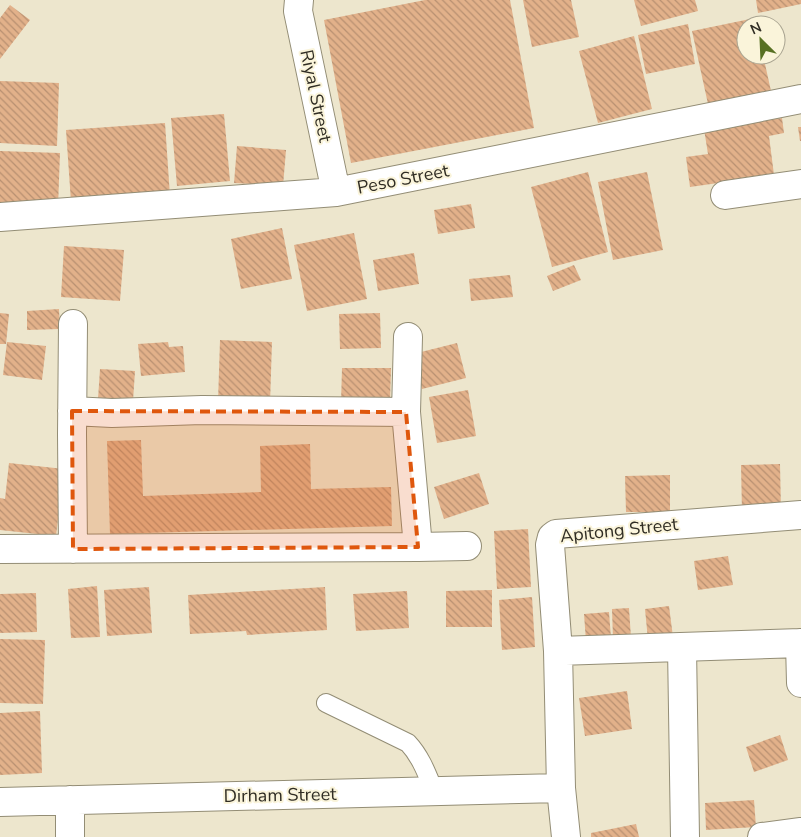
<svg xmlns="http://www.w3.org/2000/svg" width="801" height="837" viewBox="0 0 801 837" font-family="'Nunito Sans',sans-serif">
  <defs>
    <pattern id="building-back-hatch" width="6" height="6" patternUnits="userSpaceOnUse" patternTransform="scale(1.25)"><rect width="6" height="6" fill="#e2b18a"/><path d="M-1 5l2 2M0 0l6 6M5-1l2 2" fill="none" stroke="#b89071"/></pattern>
  </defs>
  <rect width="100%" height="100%" fill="#ede6cd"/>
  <path fill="url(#building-back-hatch)" d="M 425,0 L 510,0 L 534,128 L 351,163 L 324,20 Z
    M 523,0 L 571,0 L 579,37 L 532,47 Z
    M 634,0 L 695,0 L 698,11 L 641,26 Z
    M 756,0 L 801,0 L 801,4 L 758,13 Z
    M 10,5 L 30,20 L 0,59 L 0,18 Z
    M 755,18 L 757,25 L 746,25 L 746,55 L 763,55 L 771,91 L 708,104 L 692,31 Z
    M 688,24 L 695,64 L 646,74 L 638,35 Z
    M 634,36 L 652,109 L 598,123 L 579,51 Z
    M 0,81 L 59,83 L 57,146 L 0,143 Z
    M 224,114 L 230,181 L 177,186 L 171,118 Z
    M 782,118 L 784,133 L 769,136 L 774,175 L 690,187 L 686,157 L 708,154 L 704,129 Z
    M 165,123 L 170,196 L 71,202 L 66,130 Z
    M 798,127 L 801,127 L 801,141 L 800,141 Z
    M 237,146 L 286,150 L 283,186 L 234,183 Z
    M 0,151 L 60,153 L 58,207 L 0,205 Z
    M 588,172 L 608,252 L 552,267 L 531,187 Z
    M 647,172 L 663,250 L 613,260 L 598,182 Z
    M 471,204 L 475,228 L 438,234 L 434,210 Z
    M 282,228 L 292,279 L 241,289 L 231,239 Z
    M 354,233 L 367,299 L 307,311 L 294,245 Z
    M 64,246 L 124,250 L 120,301 L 61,297 Z
    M 414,253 L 419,284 L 378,291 L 373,260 Z
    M 574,265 L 581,280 L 553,291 L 547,276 Z
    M 510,275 L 513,297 L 471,301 L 469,279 Z
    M 59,309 L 60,329 L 27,330 L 27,311 Z
    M 0,313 L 9,314 L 6,344 L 0,344 Z
    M 380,313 L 381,348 L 340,349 L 339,314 Z
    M 220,340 L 272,342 L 270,404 L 218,402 Z
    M 7,342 L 46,346 L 42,380 L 3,375 Z
    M 168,342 L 169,347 L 183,346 L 185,372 L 141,376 L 138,344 Z
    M 457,343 L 466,378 L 422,389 L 413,354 Z
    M 342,368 L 391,368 L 390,404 L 341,403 Z
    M 100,369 L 135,371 L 133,401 L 98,399 Z
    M 468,390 L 476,436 L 437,443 L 429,397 Z
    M 141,440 L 143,496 L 261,492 L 260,446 L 310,444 L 311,489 L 391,487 L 392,526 L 110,534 L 107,441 Z
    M 9,463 L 64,469 L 56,536 L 0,530 L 0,498 L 5,499 Z
    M 780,464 L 781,511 L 742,512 L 741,465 Z
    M 479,473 L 489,504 L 444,519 L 434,487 Z
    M 670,475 L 670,512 L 626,512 L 625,476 Z
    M 528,529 L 531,587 L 497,589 L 494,531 Z
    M 728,556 L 733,585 L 698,590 L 694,561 Z
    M 97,586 L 100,637 L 71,638 L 68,589 Z
    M 149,587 L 152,633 L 107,636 L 104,590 Z
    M 325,587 L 327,630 L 247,635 L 246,631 L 190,634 L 188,595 Z
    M 492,590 L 492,627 L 446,627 L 446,591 Z
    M 407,591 L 409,628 L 356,631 L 353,594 Z
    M 36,593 L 37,632 L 0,633 L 0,594 Z
    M 532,597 L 535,647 L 502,650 L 499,600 Z
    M 669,606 L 673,637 L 648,640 L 645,609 Z
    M 629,608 L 631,638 L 613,639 L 612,609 Z
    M 609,612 L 611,638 L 586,641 L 584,614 Z
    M 0,639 L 45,640 L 43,704 L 0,703 Z
    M 627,691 L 632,729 L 585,736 L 579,698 Z
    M 40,711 L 42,773 L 0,775 L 0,713 Z
    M 780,735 L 788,760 L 754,772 L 746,747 Z
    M 754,800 L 756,827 L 706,830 L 705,803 Z
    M 636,824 L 639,837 L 591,837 L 591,833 Z"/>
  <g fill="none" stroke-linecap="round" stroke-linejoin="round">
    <defs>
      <path id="lane" d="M 326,703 L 408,743 C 421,757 427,774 434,791"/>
      <path id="street" d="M 299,0 L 298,11 L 336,192
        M 725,195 L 801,184
        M 0,217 L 336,192 L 801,99
        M 408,337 L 406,412 L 418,547
        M 72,411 L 112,413 L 202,410 L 406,412
        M 0,549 L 418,547 L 467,546
        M 73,549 L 72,434 L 73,324
        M 800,643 L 801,683
        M 682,647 L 685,837
        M 558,651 L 801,643
        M 70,800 L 70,837
        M 0,802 L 561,788
        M 566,837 L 561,788 L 558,651 L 550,545 L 552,537 L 556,534 L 801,515
        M 762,837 L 801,832"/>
    </defs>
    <use href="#lane" stroke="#938d75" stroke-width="20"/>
    <use href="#street" stroke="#938d75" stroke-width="30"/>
    <use href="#lane" stroke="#fff" stroke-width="18"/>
    <use href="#street" stroke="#fff" stroke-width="28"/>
  </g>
  <path fill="#df570d" fill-opacity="0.2" stroke="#df570d" stroke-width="4" stroke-dasharray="10 6" stroke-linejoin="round" d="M 72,411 L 406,412 L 418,547 L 73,549 Z"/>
  <g text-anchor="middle" stroke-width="4" stroke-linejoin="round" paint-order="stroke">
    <g font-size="18" fill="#302d24" stroke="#faf4da">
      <text transform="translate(316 96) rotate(78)" y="6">Riyal Street</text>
      <text transform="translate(403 179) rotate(-11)" y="6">Peso Street</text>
      <text transform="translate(619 530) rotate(-6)" y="6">Apitong Street</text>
      <text transform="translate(280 795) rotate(-1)" y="6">Dirham Street</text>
    </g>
  </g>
  <g transform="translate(761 40) rotate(336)"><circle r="24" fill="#faf4da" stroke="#a9a491"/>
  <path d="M0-4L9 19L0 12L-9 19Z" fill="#577022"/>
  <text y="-8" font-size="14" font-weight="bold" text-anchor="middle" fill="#302d24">N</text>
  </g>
</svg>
